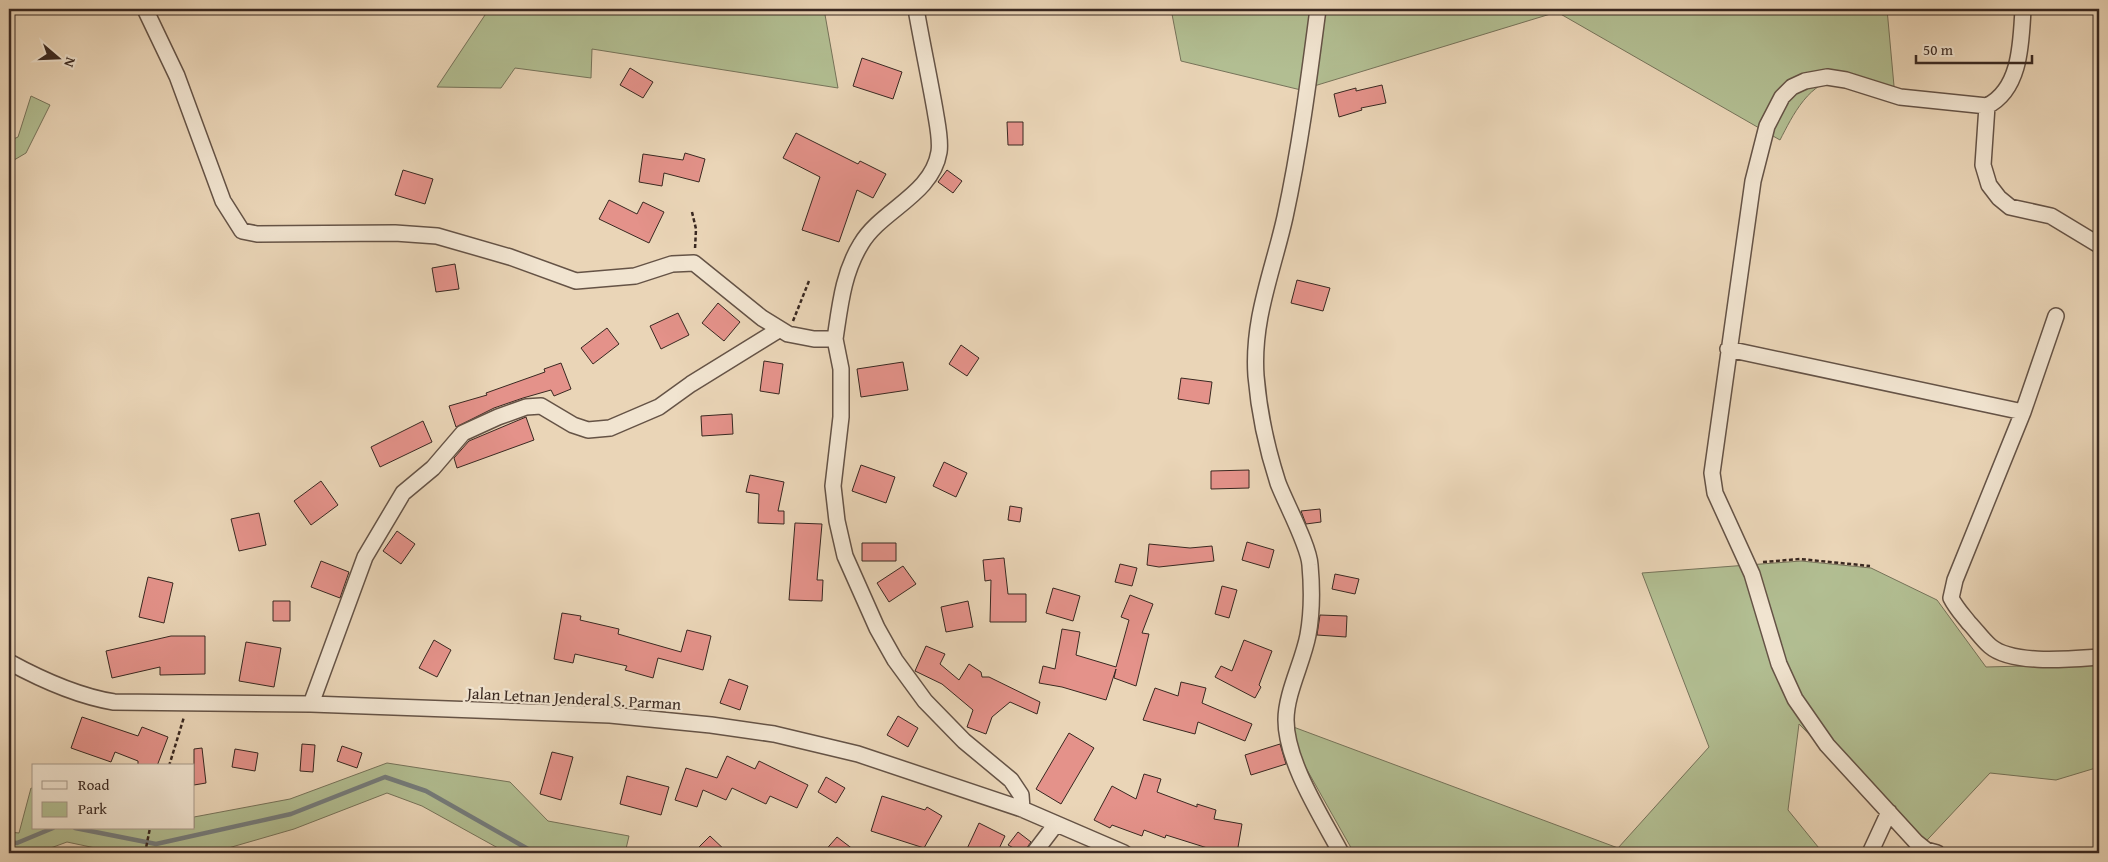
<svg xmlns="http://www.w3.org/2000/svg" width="2108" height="862" viewBox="0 0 2108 862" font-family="'Gentium Book Plus',serif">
  <rect width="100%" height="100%" fill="#ead5b7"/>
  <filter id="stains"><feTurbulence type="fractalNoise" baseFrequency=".004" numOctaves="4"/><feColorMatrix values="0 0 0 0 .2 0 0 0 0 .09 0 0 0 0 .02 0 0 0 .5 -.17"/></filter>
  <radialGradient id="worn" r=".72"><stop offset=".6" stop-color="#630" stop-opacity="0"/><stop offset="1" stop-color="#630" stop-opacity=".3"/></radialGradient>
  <path fill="#b2be92" stroke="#76735a" d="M 489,9 L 824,9 L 838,88 L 592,49 L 591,78 L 515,68 L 501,88 L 437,87 Z
    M 1171,9 L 1887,9 L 1895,97 C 1880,92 1857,81 1842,80 C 1810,78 1792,117 1780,140 L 1557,12 L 1301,90 L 1181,61 Z
    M 31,96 L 50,105 L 26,153 L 9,163 L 9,141 L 18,137 Z
    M 1801,561 L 1871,568 L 1937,600 L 1986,667 L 2099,664 L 2099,767 L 2056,780 L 1990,773 L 1915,853 L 1866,792 L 1799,724 L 1788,810 L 1823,853 L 1354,853 L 1280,722 L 1618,848 L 1709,747 L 1642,573 Z
    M 387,763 L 510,782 L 548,821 L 629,836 L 625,853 L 507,853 L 422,806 L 387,793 L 294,829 L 211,853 L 119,853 L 67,842 L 37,853 L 9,853 L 9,832 L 19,833 L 31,788 L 34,789 L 34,828 L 194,828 L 194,817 L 290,799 Z"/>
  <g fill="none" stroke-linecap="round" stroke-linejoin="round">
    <path stroke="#757d7d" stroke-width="4.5" d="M 75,828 L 156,844 L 291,814 L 385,777 L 426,791 L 535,853
      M 9,842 L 17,843 L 53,828"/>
  </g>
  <path fill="#e4928a" stroke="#392821" d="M 862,58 L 902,72 L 893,99 L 853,86 Z
    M 630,68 L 653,82 L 643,98 L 620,85 Z
    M 1382,85 L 1386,103 L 1361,108 L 1362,110 L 1339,117 L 1334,94 L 1356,88 L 1356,91 Z
    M 1007,122 L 1023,122 L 1023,145 L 1008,145 Z
    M 796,133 L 858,164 L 860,161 L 886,174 L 873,198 L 857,190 L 839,242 L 802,230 L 820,177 L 783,158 Z
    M 685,153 L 705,159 L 699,182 L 664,173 L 662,186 L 639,182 L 643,154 L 683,160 Z
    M 403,170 L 433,179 L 425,204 L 395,195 Z
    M 947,170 L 962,181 L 953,193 L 938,182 Z
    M 609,200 L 637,214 L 643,202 L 664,212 L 649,243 L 599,219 Z
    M 455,264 L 459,289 L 436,292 L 432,268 Z
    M 1297,280 L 1330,288 L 1323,311 L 1291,303 Z
    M 718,303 L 740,322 L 724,341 L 702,323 Z
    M 678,313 L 689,335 L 661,349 L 650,326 Z
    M 607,328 L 619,344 L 593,364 L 581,348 Z
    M 961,345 L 979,358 L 967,376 L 949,364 Z
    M 764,361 L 783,364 L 779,394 L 760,391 Z
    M 903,362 L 908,390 L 861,397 L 857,369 Z
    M 561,363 L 571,389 L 554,396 L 551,390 L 523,398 L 494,408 L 456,427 L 449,406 L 487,395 L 486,393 L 545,372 L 544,369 Z
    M 1181,378 L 1212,382 L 1209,404 L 1178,399 Z
    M 732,414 L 733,434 L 702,436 L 701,416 Z
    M 526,417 L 534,440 L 457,468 L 454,458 L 469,441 Z
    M 423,421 L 432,442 L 380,467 L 371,447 Z
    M 944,462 L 967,473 L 956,497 L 933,486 Z
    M 861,465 L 895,477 L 886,503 L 852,491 Z
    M 1249,470 L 1249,488 L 1211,489 L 1211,471 Z
    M 750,475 L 784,482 L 778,511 L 784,511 L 784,524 L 758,523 L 759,494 L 746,492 Z
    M 321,481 L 338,505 L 311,525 L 294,501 Z
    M 1010,506 L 1022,508 L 1020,522 L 1008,520 Z
    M 1320,509 L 1321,522 L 1306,524 L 1301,511 Z
    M 259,513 L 266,545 L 239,551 L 231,519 Z
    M 795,523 L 822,524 L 817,580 L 823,580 L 822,601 L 789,600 Z
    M 397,531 L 415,544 L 401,564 L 383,551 Z
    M 1247,542 L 1274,550 L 1269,568 L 1242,560 Z
    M 862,543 L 896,543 L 896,561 L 862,561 Z
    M 1149,544 L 1190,548 L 1212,546 L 1214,561 L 1159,567 L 1147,565 Z
    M 1004,558 L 1008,594 L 1026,594 L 1026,622 L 990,622 L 991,580 L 985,581 L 983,560 Z
    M 321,561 L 349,572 L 340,598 L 311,587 Z
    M 1120,564 L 1137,568 L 1132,586 L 1115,582 Z
    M 903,566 L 916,584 L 889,602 L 877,583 Z
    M 1335,574 L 1359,579 L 1355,594 L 1332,589 Z
    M 148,577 L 173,583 L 164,623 L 139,617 Z
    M 1222,586 L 1237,590 L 1229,618 L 1215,614 Z
    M 1053,588 L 1080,596 L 1073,621 L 1046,613 Z
    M 1130,595 L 1153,604 L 1142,633 L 1149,634 L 1136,686 L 1114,678 L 1116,669 L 1106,700 L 1062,687 L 1039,683 L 1043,666 L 1055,669 L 1062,629 L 1080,632 L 1076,655 L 1116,667 L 1129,620 L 1121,617 Z
    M 273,601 L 290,601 L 290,621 L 273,621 Z
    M 968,601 L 973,627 L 946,632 L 941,607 Z
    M 562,613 L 581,616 L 580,620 L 619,629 L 618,634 L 681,652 L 687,630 L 711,636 L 703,670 L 658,658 L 653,678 L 625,670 L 627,666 L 575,654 L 573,663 L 554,659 Z
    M 1320,615 L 1347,616 L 1346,637 L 1317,635 Z
    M 171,636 L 205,636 L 205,674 L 160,675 L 160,667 L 112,678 L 106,651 Z
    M 434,640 L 451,650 L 437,677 L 419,668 Z
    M 1244,640 L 1272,651 L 1259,685 L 1261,687 L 1255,698 L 1215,677 L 1221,666 L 1232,671 Z
    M 246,642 L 281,648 L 274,687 L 239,681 Z
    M 926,646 L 945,654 L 940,664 L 959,680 L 969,664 L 981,672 L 982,677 L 989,677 L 1040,702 L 1037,714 L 1010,702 L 992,717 L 986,734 L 967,727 L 973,710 L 942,684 L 915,671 Z
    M 729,679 L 748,686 L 740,710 L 720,703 Z
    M 1181,682 L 1206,688 L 1202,703 L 1252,724 L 1245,741 L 1198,722 L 1195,734 L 1143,720 L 1155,688 L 1178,696 Z
    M 898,716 L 918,728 L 908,747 L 887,735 Z
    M 82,717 L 138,736 L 142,727 L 168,737 L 157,766 L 138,766 L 138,761 L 115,752 L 111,762 L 71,748 Z
    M 1069,733 L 1094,748 L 1061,804 L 1036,789 Z
    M 302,744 L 315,745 L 313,772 L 300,771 Z
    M 1280,744 L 1286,764 L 1251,775 L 1245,755 Z
    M 342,746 L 362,753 L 357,768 L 337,761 Z
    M 202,748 L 206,783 L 194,785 L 194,749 Z
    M 235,749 L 258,753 L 255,771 L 232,767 Z
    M 552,752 L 573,757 L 561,800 L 540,794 Z
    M 727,756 L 755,769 L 759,761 L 808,785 L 797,808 L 770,796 L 766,804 L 732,788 L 726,800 L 703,790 L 697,807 L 675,800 L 686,768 L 717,778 Z
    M 1144,774 L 1161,779 L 1157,792 L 1197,807 L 1197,804 L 1216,810 L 1214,819 L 1242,824 L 1237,853 L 1217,853 L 1217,851 L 1166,835 L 1165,838 L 1144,830 L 1142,836 L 1112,825 L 1110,828 L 1094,820 L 1112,786 L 1136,799 Z
    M 627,776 L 669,787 L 661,815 L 620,804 Z
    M 826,777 L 845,788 L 836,803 L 818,792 Z
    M 882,796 L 925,810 L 927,807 L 942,816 L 924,848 L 871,831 Z
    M 979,823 L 1005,836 L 997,853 L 965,853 Z
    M 1018,832 L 1031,842 L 1023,853 L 1008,845 Z
    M 710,836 L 728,853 L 693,853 Z
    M 837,837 L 858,853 L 823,853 Z"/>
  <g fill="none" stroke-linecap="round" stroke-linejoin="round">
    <defs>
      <path id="minor" d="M 145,9 L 177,76 L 223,201 L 242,231 L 257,234 L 395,233 L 437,236 L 510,257 L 576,281 L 635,276 L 672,264 L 694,263 L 762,318 L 788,334 L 814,339 L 835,339 L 841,369 L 841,417 L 833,486 L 837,521 L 845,556 L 877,628 L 895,660 L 925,701 L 964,741 L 1011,780 L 1021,795 L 1022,809
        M 1318,9 C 1309,78 1300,148 1285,217 C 1273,271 1252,319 1256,376 C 1259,412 1267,449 1278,483 C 1286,504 1309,546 1310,565 C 1312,587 1312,613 1308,635 C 1303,662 1286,693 1286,720 C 1286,762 1322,817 1341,853
        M 1987,106 L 1983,165 L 1989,185 L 1999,198 L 2010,207 L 2051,216 L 2099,245
        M 2056,316 L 2023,412 L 1955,580 L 1951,598 C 1956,608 1962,614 1969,623 C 1976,630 1982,639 1990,646 C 2012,665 2071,659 2099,657
        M 835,339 C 840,306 843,273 861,244 C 881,210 932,195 939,152 C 941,140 937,123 935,110 C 929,76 922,43 916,9
        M 1728,349 L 2023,412
        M 9,662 C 42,680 77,696 114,702 L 311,704 L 610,715 L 711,725 L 774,734 L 858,754 L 1022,809 L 1124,853
        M 311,704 L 365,557 L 403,493 L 433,468 L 463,433 L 498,417 L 526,407 L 541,406 L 573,425 L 588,430 L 610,428 L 659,407 L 691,384 L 780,329
        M 1034,853 L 1056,824
        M 1870,853 L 1889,812
        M 1937,853 L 1926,850 L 1916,842 L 1827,745 L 1795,699 L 1779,664 L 1752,574 L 1715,493 L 1712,473 L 1753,181 L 1767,126 L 1782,97 L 1792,87 L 1805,81 L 1827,77 L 1846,80 L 1900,97 L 1987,106 C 2021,89 2021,42 2023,9"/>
    </defs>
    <use href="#minor" stroke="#655346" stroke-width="18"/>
    <path stroke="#392821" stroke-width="2.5" stroke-dasharray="4 2.5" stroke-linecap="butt" d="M 692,212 L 696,229 L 695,249
      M 793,321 L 809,281
      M 1763,562 L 1800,559 L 1870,566
      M 169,766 L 184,717
      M 145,853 L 150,828"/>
    <use href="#minor" stroke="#f1e4d0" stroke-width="15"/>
  </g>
  <g text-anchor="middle" stroke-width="4.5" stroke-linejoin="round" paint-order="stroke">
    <g font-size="16" fill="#392821" stroke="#f1e4d0">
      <text transform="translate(574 698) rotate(3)" y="6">Jalan Letnan Jenderal S. Parman</text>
    </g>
  </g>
  <rect width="2108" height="862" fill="none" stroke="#ead5b7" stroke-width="30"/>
  <rect x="10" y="10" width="2088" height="842" fill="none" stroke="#392821" stroke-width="2.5"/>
  <rect x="15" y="15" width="2078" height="832" fill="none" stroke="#392821"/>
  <rect x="32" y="764" width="162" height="65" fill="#f1e4d0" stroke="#a7998a"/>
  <rect x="42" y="781" width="25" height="8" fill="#f1e4d0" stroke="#a7998a"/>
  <text x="78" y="790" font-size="15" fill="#392821">Road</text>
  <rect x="42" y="802" width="25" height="15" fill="#b2be92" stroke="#a7998a"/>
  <text x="78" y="814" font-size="15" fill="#392821">Park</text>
  <g transform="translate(58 58) rotate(109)" stroke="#f1e4d0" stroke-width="4" paint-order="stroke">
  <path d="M0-4L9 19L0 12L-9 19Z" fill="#392821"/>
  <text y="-8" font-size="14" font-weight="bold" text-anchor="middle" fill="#392821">N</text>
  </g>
  <path d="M1916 55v8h116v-8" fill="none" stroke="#392821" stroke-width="2.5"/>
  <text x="1923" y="55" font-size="15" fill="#392821" stroke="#f1e4d0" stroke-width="4" paint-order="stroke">50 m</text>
  <rect width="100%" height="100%" filter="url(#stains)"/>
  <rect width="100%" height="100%" fill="url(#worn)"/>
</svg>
